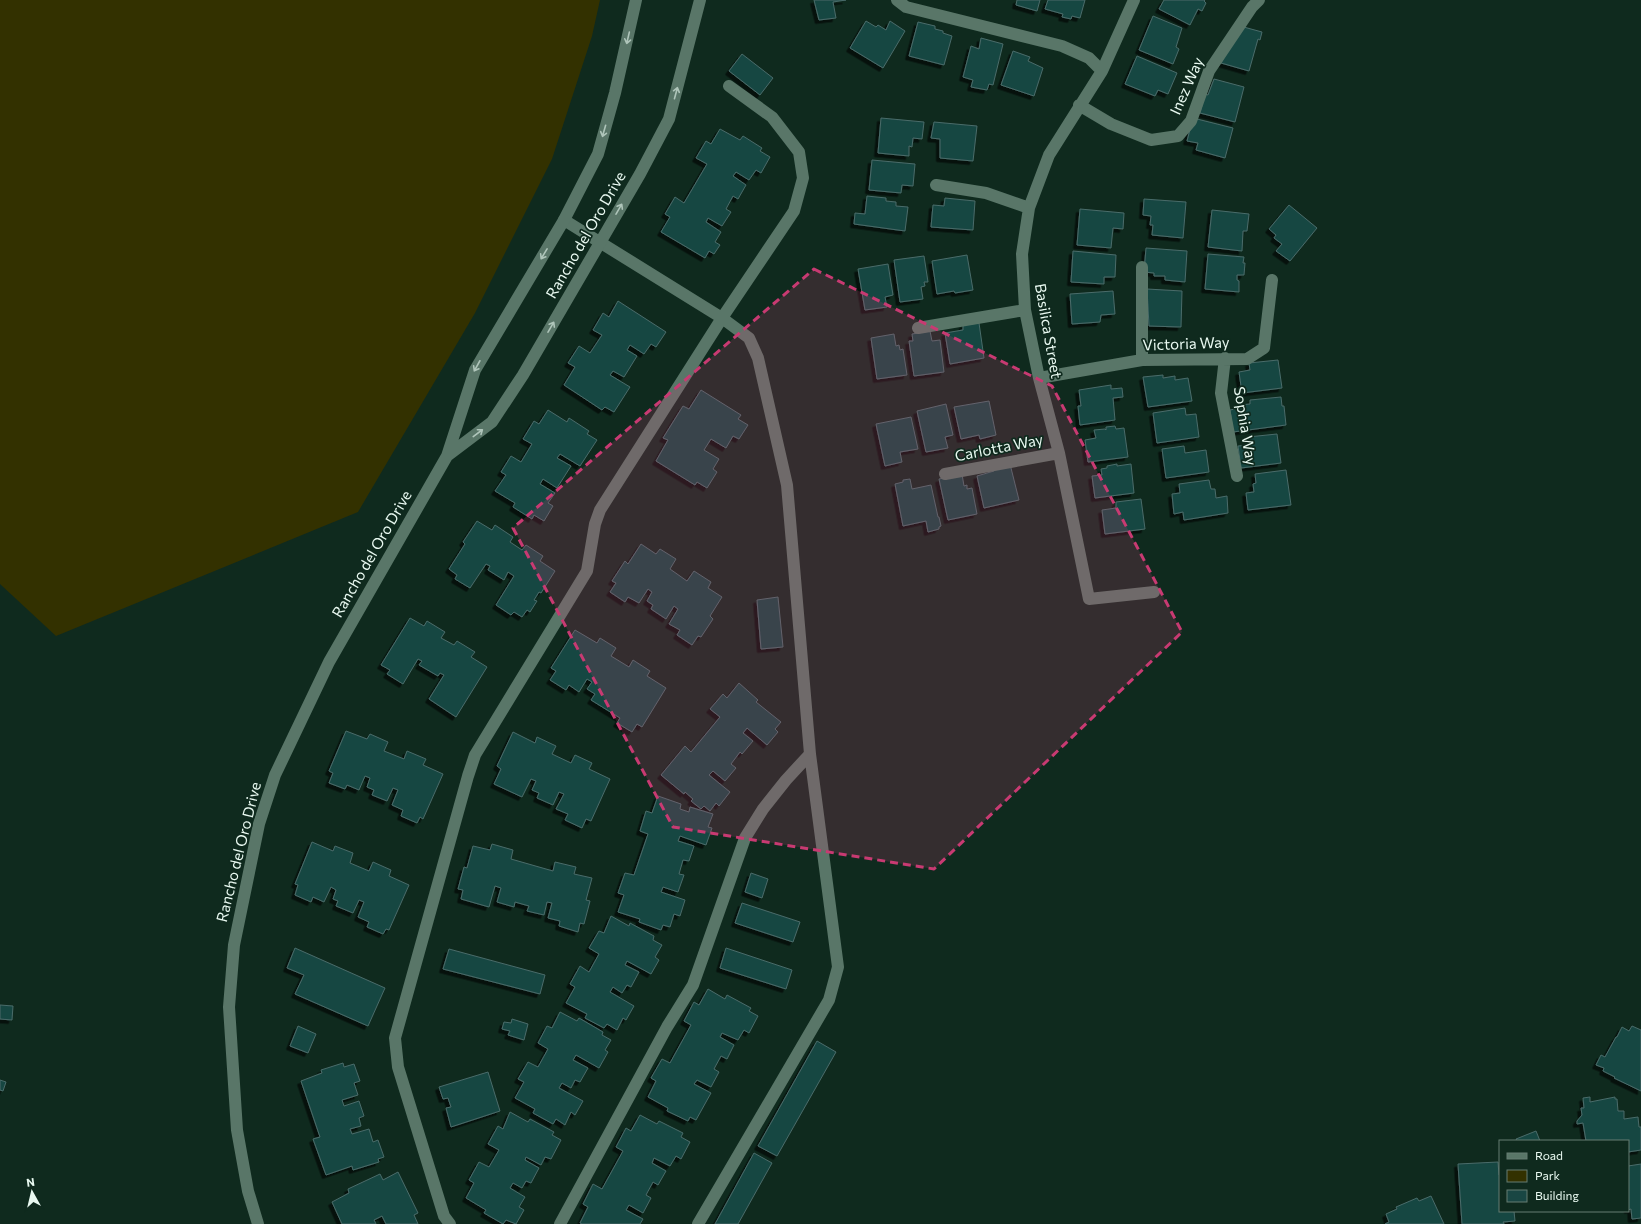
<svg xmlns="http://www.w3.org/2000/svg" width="1641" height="1224" viewBox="0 0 1641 1224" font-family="Commissioner,sans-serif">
  <defs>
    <filter id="shadow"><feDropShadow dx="-3.5" dy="3.5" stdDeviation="0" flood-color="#0009"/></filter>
  </defs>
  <rect width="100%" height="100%" fill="#0f2a1e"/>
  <path fill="#333100" d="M 0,0 L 600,0 L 592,36 L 552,159 L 475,313 L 358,512 L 56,636 L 0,584 Z"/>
  <path fill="#194643" stroke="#4a6c6a" filter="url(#shadow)" d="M 814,0 L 846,0 L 833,2 L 836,18 L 819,20 Z
    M 1017,0 L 1040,0 L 1037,11 L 1016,5 Z
    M 1048,0 L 1085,0 L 1080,18 L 1072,16 L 1071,19 L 1062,17 L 1063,14 L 1045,9 Z
    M 1164,0 L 1205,0 L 1204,1 L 1206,3 L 1202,11 L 1198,9 L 1190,25 L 1159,9 Z
    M 1153,16 L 1182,28 L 1176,47 L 1179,49 L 1173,64 L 1139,50 Z
    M 866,21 L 876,27 L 878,25 L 886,30 L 890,21 L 905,31 L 883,68 L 850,48 Z
    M 918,22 L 935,26 L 935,29 L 943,31 L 943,33 L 952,36 L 944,65 L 909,56 Z
    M 1240,26 L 1262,32 L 1260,40 L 1258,39 L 1249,71 L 1221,63 Z
    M 981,38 L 1003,44 L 993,85 L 989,84 L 987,90 L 971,87 L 973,80 L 963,77 L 971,46 L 979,49 Z
    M 1013,51 L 1030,57 L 1028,61 L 1043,68 L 1034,96 L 1001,85 Z
    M 742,54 L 773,78 L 760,95 L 729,71 Z
    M 1137,56 L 1177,73 L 1168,94 L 1158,90 L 1155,96 L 1125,84 Z
    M 1214,79 L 1244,87 L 1235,122 L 1200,113 L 1205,94 L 1208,95 Z
    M 881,118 L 924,122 L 922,139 L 913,138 L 912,147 L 909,146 L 909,156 L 878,153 Z
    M 1193,118 L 1233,128 L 1225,158 L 1196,150 L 1198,143 L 1187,141 Z
    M 934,122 L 977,126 L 973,161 L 940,158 L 940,139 L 931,138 Z
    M 720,129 L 740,140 L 743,136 L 762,148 L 760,151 L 770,157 L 761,173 L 756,170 L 749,180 L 736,172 L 733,176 L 746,185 L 738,199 L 733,196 L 726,209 L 731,212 L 722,226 L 708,218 L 706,222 L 721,232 L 715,242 L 720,245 L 714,254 L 709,251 L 705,258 L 661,232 L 670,217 L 665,214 L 675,197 L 684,203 L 707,164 L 696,158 L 706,141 L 711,144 Z
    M 872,160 L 915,164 L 913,186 L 902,185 L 901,193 L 869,190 Z
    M 867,196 L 886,198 L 886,201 L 896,202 L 896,206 L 908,207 L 905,231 L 854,224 L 855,213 L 865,214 Z
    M 945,198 L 975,201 L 973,230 L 931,227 L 933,205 L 944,206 Z
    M 1144,199 L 1186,202 L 1183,238 L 1152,235 L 1153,225 L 1150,225 L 1151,216 L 1143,215 Z
    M 1289,205 L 1317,228 L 1290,261 L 1276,251 L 1282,244 L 1274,238 L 1276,235 L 1269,229 Z
    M 1080,209 L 1124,213 L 1123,229 L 1113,228 L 1111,248 L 1077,245 Z
    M 1212,210 L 1249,214 L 1247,231 L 1243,231 L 1242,251 L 1208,247 Z
    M 1146,248 L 1187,251 L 1185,282 L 1165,280 L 1165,276 L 1154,276 L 1154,273 L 1144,272 Z
    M 1073,251 L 1116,255 L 1115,277 L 1104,277 L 1104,284 L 1071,282 Z
    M 1208,254 L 1244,257 L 1243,263 L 1245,263 L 1244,275 L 1237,275 L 1237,280 L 1239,281 L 1239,292 L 1205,289 Z
    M 967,255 L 973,290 L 955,293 L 954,291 L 937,294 L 932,261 Z
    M 924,256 L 928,282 L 924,282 L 925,286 L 921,287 L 923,299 L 900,302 L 894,260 Z
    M 888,264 L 893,295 L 885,297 L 887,307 L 865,310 L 858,269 Z
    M 1147,289 L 1182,291 L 1181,327 L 1149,326 Z
    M 1113,291 L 1115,314 L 1101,315 L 1100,322 L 1072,324 L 1070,294 Z
    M 618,301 L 666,332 L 656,347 L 651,344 L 644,354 L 630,345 L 627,350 L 637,356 L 624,377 L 613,371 L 610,375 L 630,387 L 614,412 L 605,407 L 602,410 L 564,385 L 575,367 L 568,363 L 579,346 L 590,353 L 602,335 L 593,330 L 603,313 L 609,317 Z
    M 979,323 L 984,358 L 950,364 L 945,333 L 963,330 L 963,325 Z
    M 930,331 L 932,341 L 940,340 L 944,372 L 914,376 L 909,341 L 913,341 L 912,334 Z
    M 894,334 L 896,346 L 899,345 L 900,350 L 903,349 L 907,375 L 877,379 L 871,338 Z
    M 1278,360 L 1282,388 L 1242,393 L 1239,372 L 1250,370 L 1249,363 Z
    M 1163,375 L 1163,378 L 1175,376 L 1175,380 L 1188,378 L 1192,401 L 1148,407 L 1143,377 Z
    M 1111,385 L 1111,389 L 1122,388 L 1123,397 L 1113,398 L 1115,420 L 1080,425 L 1078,406 L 1081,406 L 1079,390 Z
    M 701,390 L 741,415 L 738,419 L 748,425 L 739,439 L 733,436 L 726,448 L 711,439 L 704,450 L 719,459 L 713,469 L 717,472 L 707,488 L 697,482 L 695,485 L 656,461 L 668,440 L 663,438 L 683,406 L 689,409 Z
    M 1281,397 L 1282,406 L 1284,406 L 1286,425 L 1233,432 L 1230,410 L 1240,408 L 1240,405 L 1250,404 L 1250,400 Z
    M 989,401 L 996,435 L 980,439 L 979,435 L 961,439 L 954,407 Z
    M 946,404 L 953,435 L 945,437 L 948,448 L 926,452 L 917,411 Z
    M 1185,408 L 1186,415 L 1196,414 L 1199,437 L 1157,443 L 1153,413 Z
    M 548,410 L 567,422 L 569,418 L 589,431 L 587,434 L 597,440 L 580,466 L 560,454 L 557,458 L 571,466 L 557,488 L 543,479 L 540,484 L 555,493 L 548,503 L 553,506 L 544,521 L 534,515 L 532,519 L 513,507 L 515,503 L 495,491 L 506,475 L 501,472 L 511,456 L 521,462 L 532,444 L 523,439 L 534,421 L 539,424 Z
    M 911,417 L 918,449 L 900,452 L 902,462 L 885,466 L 876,424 Z
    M 1115,426 L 1116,429 L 1124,428 L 1128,457 L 1088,462 L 1085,440 L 1096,438 L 1094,430 L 1105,429 L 1106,430 L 1106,427 Z
    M 1277,434 L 1281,463 L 1241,468 L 1238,446 L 1249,445 L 1248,437 Z
    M 1184,446 L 1185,453 L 1206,450 L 1209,472 L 1166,478 L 1162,449 Z
    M 1010,464 L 1019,500 L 984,508 L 977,476 L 994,471 L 993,467 Z
    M 1117,464 L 1117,466 L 1131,464 L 1134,493 L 1095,498 L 1092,476 L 1102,475 L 1101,469 L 1107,468 L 1107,466 Z
    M 1286,470 L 1291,505 L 1248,510 L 1246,493 L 1254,492 L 1253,484 L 1256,483 L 1255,474 Z
    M 962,474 L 964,486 L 967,485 L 967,489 L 972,488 L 977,514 L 948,520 L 939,479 Z
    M 910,479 L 912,489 L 931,485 L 938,517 L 939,517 L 941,526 L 939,527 L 939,529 L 928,532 L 926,521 L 903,526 L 895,484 L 903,482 L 903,480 Z
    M 1209,480 L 1211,489 L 1215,489 L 1216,498 L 1227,496 L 1228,513 L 1184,520 L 1183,512 L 1174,514 L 1172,494 L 1180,493 L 1179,484 Z
    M 1141,499 L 1145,529 L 1105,534 L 1102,510 L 1116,508 L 1116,502 Z
    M 477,521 L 492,530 L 495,525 L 513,537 L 510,542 L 522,550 L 526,545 L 543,556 L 540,561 L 555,571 L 541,593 L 539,592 L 534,600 L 537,601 L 530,612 L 527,610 L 522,617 L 514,612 L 511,615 L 496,605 L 514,576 L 508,572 L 504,580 L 488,570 L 490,566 L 486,564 L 470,588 L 455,579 L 457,575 L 449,569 L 465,544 L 463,542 Z
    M 641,544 L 656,554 L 660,549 L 676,559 L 670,569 L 687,581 L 694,571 L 711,582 L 708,588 L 722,597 L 710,616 L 713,619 L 701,637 L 698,636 L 692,645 L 677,635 L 680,630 L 669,624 L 678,609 L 674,606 L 666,619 L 651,609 L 653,605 L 647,601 L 652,592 L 648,589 L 639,603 L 628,597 L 625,602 L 610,592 L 616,583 L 612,581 L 625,561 L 628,564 Z
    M 778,597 L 783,647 L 761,649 L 757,600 Z
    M 410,618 L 424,626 L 427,621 L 445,632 L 441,638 L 454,645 L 457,641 L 475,652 L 471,657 L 487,667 L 456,717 L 429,699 L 444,675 L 440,673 L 438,676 L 419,665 L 422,661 L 418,659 L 403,684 L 387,674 L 390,670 L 381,665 Z
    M 575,630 L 597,643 L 600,638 L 616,648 L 611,656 L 629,667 L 633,660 L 650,671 L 647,676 L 666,688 L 642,727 L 637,724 L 632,732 L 617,723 L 620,718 L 591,700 L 595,694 L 587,689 L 592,682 L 587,679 L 579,692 L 569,685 L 566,690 L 550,680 L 556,671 L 551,668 Z
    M 739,683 L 758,700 L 756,702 L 781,722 L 775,729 L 778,732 L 767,745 L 747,728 L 743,733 L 753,741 L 742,754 L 740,752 L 731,764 L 736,768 L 725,781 L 713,771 L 709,775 L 730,792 L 719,806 L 716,803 L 710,811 L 704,806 L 701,809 L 691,801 L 693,799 L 685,792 L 684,794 L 661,775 L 685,746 L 691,752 L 720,717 L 710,709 L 723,694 L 727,698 Z
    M 346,731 L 367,739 L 370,734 L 388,742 L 384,751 L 404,759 L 407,751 L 426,759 L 423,765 L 443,774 L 423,819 L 420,817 L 417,823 L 401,816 L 403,810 L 392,805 L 398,790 L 393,788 L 387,801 L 372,795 L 374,790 L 367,787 L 370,778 L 365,776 L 359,790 L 347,785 L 345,789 L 329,783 L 333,773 L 329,771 Z
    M 513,732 L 535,743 L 537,737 L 556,746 L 552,754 L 571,763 L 575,755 L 592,763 L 589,769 L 610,779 L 591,821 L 586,819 L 582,828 L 565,820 L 568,814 L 556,809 L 564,794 L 559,792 L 553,805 L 537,798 L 539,793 L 532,790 L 536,781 L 531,779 L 522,797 L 494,784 L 501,769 L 497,766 Z
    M 658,796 L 681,804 L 680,809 L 689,812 L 690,807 L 713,814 L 708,827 L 712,828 L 706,845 L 680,836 L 678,841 L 694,846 L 689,861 L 683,860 L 679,874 L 684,875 L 678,892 L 663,887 L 661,892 L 685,900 L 680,916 L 674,914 L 670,927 L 663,925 L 661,930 L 639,922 L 640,919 L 618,912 L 624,895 L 618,893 L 625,873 L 634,875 L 648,834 L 640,831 L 646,811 L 652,813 Z
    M 312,842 L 333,851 L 335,846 L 353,853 L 350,863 L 369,871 L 373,862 L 391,870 L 389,876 L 409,885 L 389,930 L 386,929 L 383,934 L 367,927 L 369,922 L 358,917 L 364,902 L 359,900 L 353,913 L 336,906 L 338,901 L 333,899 L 336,890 L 331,887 L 324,902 L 313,897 L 311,902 L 295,895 L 298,885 L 295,884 Z
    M 492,844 L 513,850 L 511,859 L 553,871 L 555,862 L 576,867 L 574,874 L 592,878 L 586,900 L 590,901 L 584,924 L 580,923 L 578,932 L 559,926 L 560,921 L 548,918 L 552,903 L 547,902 L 544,915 L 527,911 L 529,906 L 515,902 L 514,907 L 497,902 L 501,888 L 495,886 L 489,907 L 461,899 L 463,890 L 458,889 L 464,867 L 467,868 L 473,846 L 490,850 Z
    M 751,873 L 768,879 L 762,898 L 745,892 Z
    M 742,903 L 800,922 L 793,942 L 735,923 Z
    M 611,916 L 629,926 L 630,923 L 654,936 L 653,940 L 662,945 L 655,957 L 659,960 L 651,974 L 627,961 L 625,965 L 639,972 L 631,987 L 627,985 L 622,993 L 613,987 L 610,992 L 634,1006 L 626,1020 L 623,1018 L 617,1030 L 607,1024 L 604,1028 L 585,1018 L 587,1014 L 566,1003 L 575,987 L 570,984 L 580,966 L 589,972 L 599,954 L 589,948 L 599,931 L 604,933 Z
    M 295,948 L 385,988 L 368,1026 L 295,994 L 304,975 L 287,968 Z
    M 726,948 L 792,970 L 786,989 L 720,968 Z
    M 449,949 L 545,975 L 540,994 L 443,969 Z
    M 708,989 L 725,999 L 727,995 L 751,1008 L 749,1011 L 758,1016 L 749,1033 L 744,1030 L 738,1040 L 722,1033 L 720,1037 L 734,1045 L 727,1059 L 721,1056 L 714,1069 L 719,1072 L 711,1087 L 697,1080 L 694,1084 L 711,1093 L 696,1120 L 690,1117 L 688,1121 L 667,1111 L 668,1108 L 648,1097 L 656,1081 L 651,1078 L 662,1059 L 670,1063 L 691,1025 L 684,1021 L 694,1002 L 699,1005 Z
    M 0,1005 L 13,1006 L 12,1020 L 0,1019 Z
    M 560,1012 L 577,1021 L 579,1018 L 603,1032 L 602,1035 L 611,1040 L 605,1050 L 608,1052 L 599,1068 L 576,1055 L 573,1060 L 588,1068 L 580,1082 L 575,1080 L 571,1088 L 562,1083 L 559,1088 L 583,1101 L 575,1115 L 571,1112 L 565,1125 L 556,1119 L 553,1124 L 533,1113 L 535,1109 L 515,1098 L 524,1082 L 518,1079 L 528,1062 L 538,1067 L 548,1049 L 538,1043 L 547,1026 L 552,1028 Z
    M 512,1019 L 528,1024 L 524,1040 L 508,1035 L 510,1031 L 502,1029 L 504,1022 L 511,1023 Z
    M 298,1026 L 316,1034 L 308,1053 L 290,1046 Z
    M 1632,1026 L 1641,1030 L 1641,1091 L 1614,1078 L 1615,1077 L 1603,1071 L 1604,1068 L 1596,1065 L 1601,1055 L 1605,1057 L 1616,1037 L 1617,1037 L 1622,1027 L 1629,1031 Z
    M 817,1041 L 836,1052 L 777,1156 L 758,1146 Z
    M 343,1063 L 344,1067 L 354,1064 L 360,1081 L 354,1083 L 358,1095 L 342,1100 L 344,1106 L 359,1101 L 364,1116 L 359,1118 L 361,1126 L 350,1129 L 352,1134 L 369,1129 L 373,1142 L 378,1140 L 384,1157 L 378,1159 L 379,1162 L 353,1170 L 352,1166 L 326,1175 L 313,1139 L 320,1137 L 301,1081 L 322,1073 L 321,1070 Z
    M 488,1072 L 500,1111 L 451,1127 L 446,1108 L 451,1107 L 448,1098 L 443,1099 L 439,1087 Z
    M 0,1080 L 6,1082 L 3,1091 L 0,1090 Z
    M 1590,1097 L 1590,1102 L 1615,1097 L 1615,1099 L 1617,1099 L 1618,1111 L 1624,1111 L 1624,1119 L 1638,1117 L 1639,1127 L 1641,1127 L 1641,1150 L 1628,1152 L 1628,1141 L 1586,1141 L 1583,1123 L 1577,1124 L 1577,1121 L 1582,1115 L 1581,1108 L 1584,1108 L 1583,1098 Z
    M 510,1112 L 528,1122 L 530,1119 L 554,1132 L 552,1135 L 561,1140 L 551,1159 L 545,1157 L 541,1165 L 526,1157 L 525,1160 L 539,1168 L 531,1183 L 526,1181 L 522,1188 L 513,1183 L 510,1188 L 525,1197 L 519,1207 L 524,1210 L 516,1224 L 506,1220 L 503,1224 L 484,1213 L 486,1210 L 466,1198 L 474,1183 L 469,1180 L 479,1162 L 489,1167 L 499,1150 L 488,1144 L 498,1126 L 503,1129 Z
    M 640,1115 L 657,1124 L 659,1121 L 683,1133 L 681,1137 L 690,1142 L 681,1159 L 676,1156 L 670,1166 L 654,1158 L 652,1163 L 666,1171 L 658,1185 L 653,1182 L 646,1195 L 651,1198 L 643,1213 L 629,1205 L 626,1210 L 643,1219 L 640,1224 L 582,1224 L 580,1223 L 588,1207 L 583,1204 L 593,1184 L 602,1189 L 623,1151 L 616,1147 L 626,1128 L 631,1131 Z
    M 1536,1131 L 1540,1141 L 1517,1141 L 1516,1139 Z
    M 754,1153 L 772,1163 L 738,1224 L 715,1224 Z
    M 1498,1162 L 1499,1175 L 1500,1175 L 1500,1211 L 1514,1211 L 1515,1221 L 1503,1222 L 1504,1224 L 1462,1224 L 1458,1164 Z
    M 1641,1164 L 1641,1218 L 1632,1219 L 1631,1209 L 1628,1210 L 1628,1166 Z
    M 398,1172 L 418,1213 L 414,1215 L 418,1224 L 386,1224 L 382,1216 L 374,1220 L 376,1224 L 342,1224 L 332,1202 L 349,1193 L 348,1189 L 380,1174 L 383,1180 Z
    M 1431,1196 L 1444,1224 L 1385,1224 L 1389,1222 L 1386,1214 L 1397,1209 L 1396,1207 L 1417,1198 L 1419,1201 Z"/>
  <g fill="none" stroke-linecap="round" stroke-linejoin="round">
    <path stroke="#597668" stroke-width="12" d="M 897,0 L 906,7 L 1062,46 L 1089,58 L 1102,71
      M 1134,0 L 1102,71 L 1049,155 L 1029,208 L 1022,254 L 1025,310 L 1039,378 L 1059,453 L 1089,599 L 1154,592
      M 1079,105 L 1111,124 L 1151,140 L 1178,136 L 1191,121 L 1209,71 L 1252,7 L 1259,0
      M 936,185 L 986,193 L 1029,208
      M 918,328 L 1025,310
      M 1225,358 L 1221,393 L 1237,476
      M 1142,360 L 1142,267
      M 1039,378 L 1142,360 L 1247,359 L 1264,348 L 1272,280
      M 945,474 L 1059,453
      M 450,1224 L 444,1216 L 398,1067 L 395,1038 L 468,776 L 475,755 L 587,571 L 595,524 L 600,510 L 722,318 L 794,211 L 803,178 L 799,152 L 772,117 L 729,86
      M 560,1224 L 667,1027 L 693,985 L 745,838 L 763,809 L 786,780 L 810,754 L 787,485 L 758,358 L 749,338 L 722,318 L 564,220
      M 698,1224 L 829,1000 L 838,967 L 810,754"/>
    <path stroke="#597668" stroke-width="12" d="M 447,456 L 492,422 L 523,375 L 640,174 L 669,119 L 700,0
      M 258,1224 L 248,1191 L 237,1130 L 229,1007 L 234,945 L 259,824 L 275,775 L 329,662 L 447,456 L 475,370 L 564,220 L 598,154 L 615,93 L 636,0"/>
  </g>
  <defs><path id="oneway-shaft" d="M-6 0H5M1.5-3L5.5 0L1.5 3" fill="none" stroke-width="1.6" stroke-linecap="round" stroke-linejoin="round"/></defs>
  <g stroke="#afc5ba">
    <use href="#oneway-shaft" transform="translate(628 38) rotate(103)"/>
    <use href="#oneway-shaft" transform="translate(676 93) rotate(-75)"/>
    <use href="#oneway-shaft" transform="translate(604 131) rotate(106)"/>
    <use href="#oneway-shaft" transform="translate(619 209) rotate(-60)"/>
    <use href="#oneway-shaft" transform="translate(544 254) rotate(121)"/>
    <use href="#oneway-shaft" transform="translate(551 327) rotate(-60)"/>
    <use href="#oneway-shaft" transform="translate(477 366) rotate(119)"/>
    <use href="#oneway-shaft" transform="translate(478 433) rotate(-37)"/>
  </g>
  <path fill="#c83a72" fill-opacity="0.2" stroke="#c83a72" stroke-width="3" stroke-dasharray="8 5" stroke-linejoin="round" d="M 814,269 L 1052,386 L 1182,632 L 934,869 L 673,827 L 513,528 Z"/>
  <g text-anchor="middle" stroke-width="3.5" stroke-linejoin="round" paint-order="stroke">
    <g font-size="15" fill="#e9f9f1" stroke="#0f2a1e">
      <text transform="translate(1187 86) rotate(-66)" y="5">Inez Way</text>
      <text transform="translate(586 235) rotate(-60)" y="5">Rancho del Oro Drive</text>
      <text transform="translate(1048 331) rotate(80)" y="5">Basilica Street</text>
      <text transform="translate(1186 344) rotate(-2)" y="5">Victoria Way</text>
      <text transform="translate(1245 426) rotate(81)" y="5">Sophia Way</text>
      <text transform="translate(999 448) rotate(-11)" y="5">Carlotta Way</text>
      <text transform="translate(372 554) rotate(-60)" y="5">Rancho del Oro Drive</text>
      <text transform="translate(239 852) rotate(-76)" y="5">Rancho del Oro Drive</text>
    </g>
  </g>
  <rect x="1499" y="1140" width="130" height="72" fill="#0f2a1e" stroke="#667d72"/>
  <rect x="1507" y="1153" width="20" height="6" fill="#597668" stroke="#667d72"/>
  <text x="1535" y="1160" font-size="12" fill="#e9f9f1">Road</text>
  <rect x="1507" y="1170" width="20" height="12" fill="#333100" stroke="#667d72"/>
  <text x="1535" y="1180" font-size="12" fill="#e9f9f1">Park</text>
  <rect x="1507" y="1190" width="20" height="12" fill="#194643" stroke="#667d72"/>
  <text x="1535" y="1200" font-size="12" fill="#e9f9f1">Building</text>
  <g transform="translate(32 1192) rotate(352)" stroke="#0f2a1e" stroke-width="3" paint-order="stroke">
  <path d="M0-3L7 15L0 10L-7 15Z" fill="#e9f9f1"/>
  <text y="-6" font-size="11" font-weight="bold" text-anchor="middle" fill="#e9f9f1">N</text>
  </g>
</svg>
